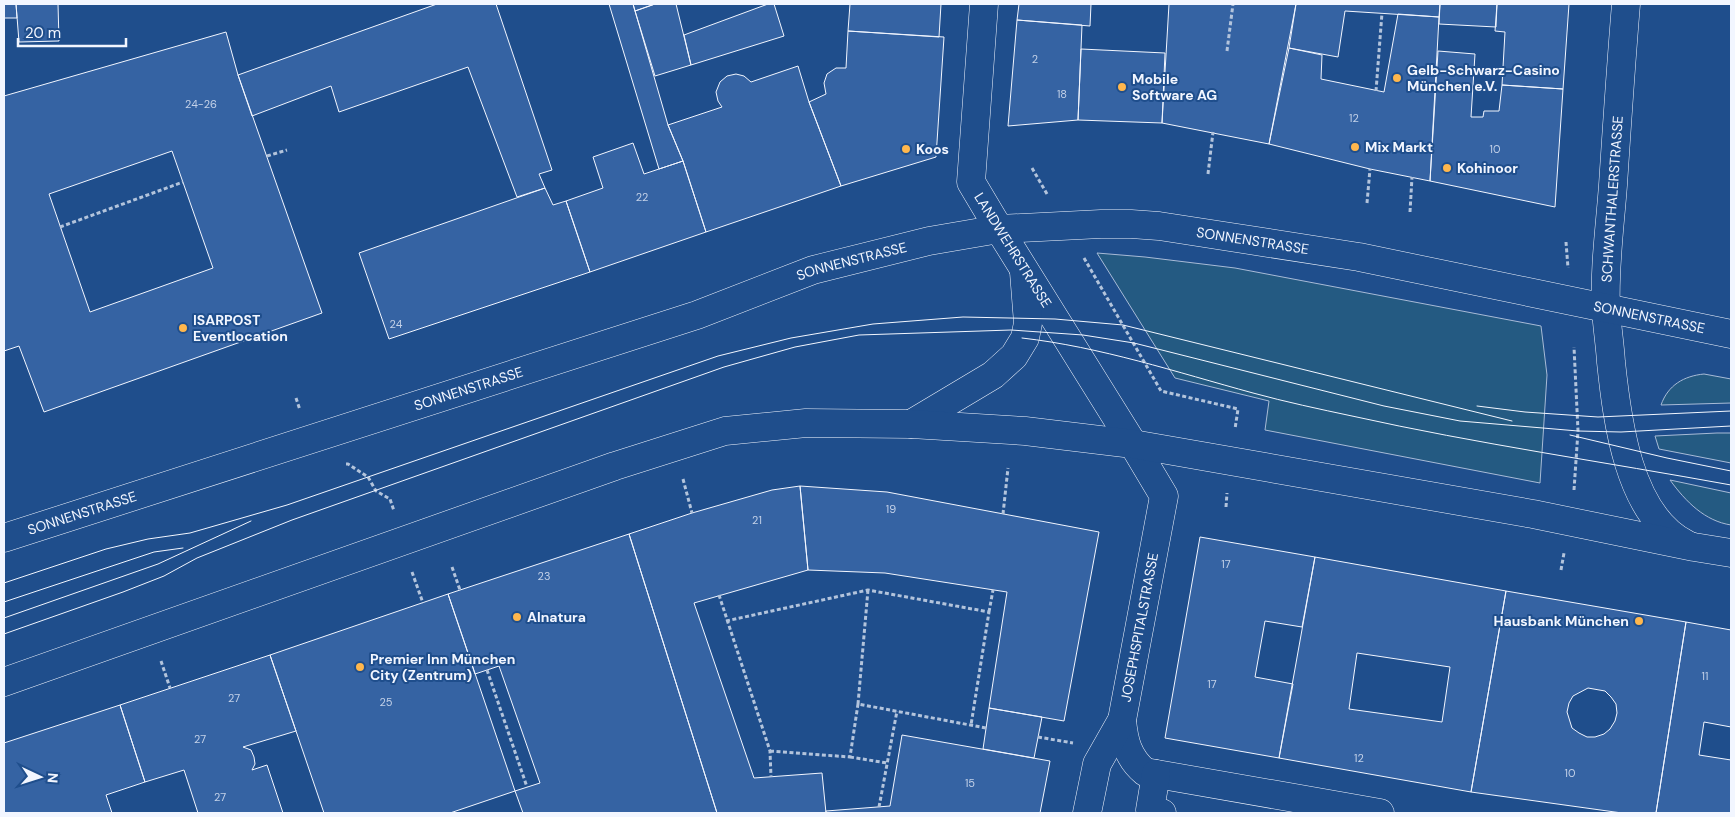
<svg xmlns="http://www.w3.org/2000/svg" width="1735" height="817" viewBox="0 0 1735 817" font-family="'DM Sans',sans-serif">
  <rect width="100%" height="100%" fill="#1f4e8c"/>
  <path fill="#245a82" stroke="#a8bbd7" d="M 1097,253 L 1145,257 L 1235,268 L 1541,326 L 1547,375 L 1540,483 L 1265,430 L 1269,401 L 1175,378 Z
    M 1704,374 L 1731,379 L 1731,403 L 1661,405 C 1668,385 1684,376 1704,374 Z
    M 1717,433 L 1731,433 L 1731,463 L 1659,449 L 1655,436 Z
    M 1670,480 L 1731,493 L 1731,525 C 1705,521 1686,502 1670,480 Z"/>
  <path fill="#3563a3" stroke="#f2f6ff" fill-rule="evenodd" d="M 4,4 L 16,4 L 17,18 L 4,18 Z
    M 16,4 L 58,4 L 59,41 L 19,42 Z
    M 437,4 L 496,4 L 552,170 L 539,174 L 545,188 L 517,197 L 468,67 L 339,112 L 331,86 L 252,116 L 238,75 Z
    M 609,4 L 633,4 L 668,125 L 683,161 L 659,169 Z
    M 633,4 L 655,4 L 635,11 Z
    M 655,4 L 676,4 L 691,65 L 655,76 L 635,11 Z
    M 768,4 L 774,4 L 784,36 L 691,65 L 684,35 Z
    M 850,4 L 941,4 L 939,37 L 848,31 Z
    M 1019,4 L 1091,4 L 1090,26 L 1017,20 Z
    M 1169,4 L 1296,4 L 1269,144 L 1162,123 Z
    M 1296,4 L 1440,4 L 1439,17 L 1345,11 L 1338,57 L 1289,48 Z
    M 1440,4 L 1497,4 L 1496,27 L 1439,24 Z
    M 1497,4 L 1569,4 L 1563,89 L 1502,85 L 1505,32 L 1495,31 Z
    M 1398,14 L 1439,17 L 1430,181 L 1370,169 L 1269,144 L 1289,48 L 1322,55 L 1321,79 L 1384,92 Z
    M 1017,20 L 1082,25 L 1078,120 L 1008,126 Z
    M 848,31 L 944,37 L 936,157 L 841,186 L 809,102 L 826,94 L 824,83 L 827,74 L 836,68 L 846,68 Z
    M 226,32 L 238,75 L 322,313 L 44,412 L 19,346 L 4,351 L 4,96 ZM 172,151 L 213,268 L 90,312 L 49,194 Z
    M 1081,49 L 1165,53 L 1162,123 L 1078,120 Z
    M 1438,51 L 1475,54 L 1471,117 L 1483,117 L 1484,111 L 1499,111 L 1502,85 L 1563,89 L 1555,207 L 1430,181 Z
    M 798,66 L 809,102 L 841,186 L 706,232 L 683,161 L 668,125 L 722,107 L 718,101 L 716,92 L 720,82 L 727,76 L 736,74 L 744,76 L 751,82 Z
    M 633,143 L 644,174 L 683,161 L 706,232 L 590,272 L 566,201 L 603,188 L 593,157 Z
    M 545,188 L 553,205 L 566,201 L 590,272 L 389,339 L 359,253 Z
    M 800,486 L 808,570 L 694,603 L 754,778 L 822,773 L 826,813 L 717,813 L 629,534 L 692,513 L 772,490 Z
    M 800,486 L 887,492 L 1099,532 L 1064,721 L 989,708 L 1007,592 L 885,573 L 808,570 Z
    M 629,534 L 717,813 L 523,813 L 515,791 L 540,783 L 499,666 L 475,674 L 448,594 Z
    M 1200,537 L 1315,557 L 1302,627 L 1265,621 L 1255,677 L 1293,684 L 1279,758 L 1165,738 Z
    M 1315,557 L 1506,591 L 1471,792 L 1279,758 ZM 1357,653 L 1450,667 L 1442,722 L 1349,709 Z
    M 1506,591 L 1686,622 L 1656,813 L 1622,813 L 1471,792 ZM 1588,688 L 1605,691 L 1611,697 L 1616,704 L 1617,713 L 1615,721 L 1610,729 L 1604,734 L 1595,737 L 1587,737 L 1579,733 L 1572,728 L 1567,712 L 1569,703 L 1573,696 Z
    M 448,594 L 515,791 L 450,813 L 324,813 L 270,655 Z
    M 1686,622 L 1731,630 L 1731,727 L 1704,722 L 1699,755 L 1731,760 L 1731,813 L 1656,813 Z
    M 270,655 L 296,731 L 243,747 L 251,750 L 254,757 L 255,764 L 252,770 L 267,765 L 283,813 L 198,813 L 184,770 L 145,782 L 120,705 Z
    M 120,705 L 145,782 L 106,795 L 112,813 L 4,813 L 4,743 Z
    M 989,708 L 1042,717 L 1034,758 L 983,749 Z
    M 902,735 L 1050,761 L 1040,813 L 826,813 L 826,811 L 890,806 Z"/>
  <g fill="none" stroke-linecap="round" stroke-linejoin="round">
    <defs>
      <g id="minor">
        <path d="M 984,4 L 971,182 L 999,229"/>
        <path d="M 1122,720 C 1124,741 1128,758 1145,772 L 1380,813"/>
        <path d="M 1156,774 L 1150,810 L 1162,813"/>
        <path id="s1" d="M 1087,813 L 1097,764 L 1122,720 L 1164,496 L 1133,444"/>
      </g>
      <g id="major">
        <path d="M 1626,4 C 1621,64 1617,124 1613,185 C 1610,226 1604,268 1606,309 C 1607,327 1610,345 1611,362 C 1617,419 1628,515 1686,544"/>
        <path d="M 999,229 L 1133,444"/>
        <path d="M 911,424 L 993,375 L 1014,356 L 1025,338 L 1028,323 L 1024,272"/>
        <path id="s2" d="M 4,538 L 697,315 L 813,270 L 929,241 L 999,229 L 1101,224 L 1131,224 L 1159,226 L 1359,257 L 1731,334"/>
        <path d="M 4,682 L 615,466 L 725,431 L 806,423 L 911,424 L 1025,431 L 1133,444 L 1533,514 L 1694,547 L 1731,553"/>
      </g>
    </defs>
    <use href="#minor" stroke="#f2f6ff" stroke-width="29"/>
    <use href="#major" stroke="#f2f6ff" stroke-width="29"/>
    <path stroke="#b3c4dc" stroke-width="3" stroke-dasharray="4 2.5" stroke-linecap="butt" d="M 1227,51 L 1233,4
      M 1376,91 L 1382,13
      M 267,156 L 287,150
      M 1032,168 L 1047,194
      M 1208,174 L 1213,132
      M 1367,203 L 1370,169
      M 1410,212 L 1412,177
      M 60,227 L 183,182
      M 1566,242 L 1568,268
      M 1084,258 L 1161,391 L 1238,409 L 1235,429
      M 296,398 L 300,410
      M 346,464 L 348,464 L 368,477 L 376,491 L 390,499 L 394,511
      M 683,479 L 692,513
      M 1574,490 L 1578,431 L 1574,347
      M 1226,507 L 1227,493
      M 1003,514 L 1008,468
      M 452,567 L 460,590
      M 1561,570 L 1564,553
      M 412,572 L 423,603
      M 868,590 L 858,704 L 986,728
      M 719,595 L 770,751 L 771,777
      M 989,612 L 993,590
      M 726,621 L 868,590 L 989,612 L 971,725
      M 161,661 L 170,688
      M 487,670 L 527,787
      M 1038,737 L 1073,743
      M 770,751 L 850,757 L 858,704
      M 850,757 L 887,763
      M 879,807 L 897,711"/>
    <use href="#minor" stroke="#1f4e8c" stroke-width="28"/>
    <use href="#major" stroke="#1f4e8c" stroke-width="28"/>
    <path stroke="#f2f6ff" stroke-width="1" d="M 1022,338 C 1101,347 1176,372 1253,393 C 1286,402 1319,409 1352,416 C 1478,444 1605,462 1731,485
      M 1477,406 L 1525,412 L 1598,417 L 1731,411
      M 1570,435 L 1667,458 L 1731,471
      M 4,583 L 106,549 L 148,539 L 190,533 L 287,505 L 718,356 L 791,338 L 873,324 L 963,317 L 1055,319 L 1123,325 L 1512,421
      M 4,602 L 154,552 L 183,548
      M 4,618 L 158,564 L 251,521
      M 4,634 L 123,592 L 164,576 L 197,558 L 292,520 L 724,367 L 795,347 L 859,335 L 1011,330 L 1083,335 L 1134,343 L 1384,406 L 1460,421 L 1578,431 L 1621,432 L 1731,426"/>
  </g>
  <g fill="#ffb74d" stroke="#1f4e8c" stroke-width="2">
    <circle cx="1397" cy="78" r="5"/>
    <circle cx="1122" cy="87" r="5"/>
    <circle cx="1355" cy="147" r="5"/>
    <circle cx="906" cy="149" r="5"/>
    <circle cx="1447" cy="168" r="5"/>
    <circle cx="183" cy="328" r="5"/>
    <circle cx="517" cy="617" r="5"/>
    <circle cx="1639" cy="621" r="5"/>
    <circle cx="360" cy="667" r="5"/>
  </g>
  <g text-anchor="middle" stroke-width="4" stroke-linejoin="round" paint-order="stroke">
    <g font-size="11" fill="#c3d1e8">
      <text x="1035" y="63">2</text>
      <text x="1062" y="98">18</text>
      <text x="201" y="108">24-26</text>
      <text x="1354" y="122">12</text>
      <text x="1495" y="153">10</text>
      <text x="642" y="201">22</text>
      <text x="396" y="328">24</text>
      <text x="891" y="513">19</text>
      <text x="757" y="524">21</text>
      <text x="1226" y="568">17</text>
      <text x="544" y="580">23</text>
      <text x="1705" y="680">11</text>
      <text x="1212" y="688">17</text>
      <text x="234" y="702">27</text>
      <text x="386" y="706">25</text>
      <text x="200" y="743">27</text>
      <text x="1359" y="762">12</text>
      <text x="1570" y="777">10</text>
      <text x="970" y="787">15</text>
      <text x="220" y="801">27</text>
    </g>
    <g font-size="14" font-weight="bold" fill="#f2f6ff" stroke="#1f4e8c" text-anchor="start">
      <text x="1407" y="75">Gelb-Schwarz-Casino<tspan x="1407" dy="16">München e.V.</tspan></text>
      <text x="1132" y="84">Mobile<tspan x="1132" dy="16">Software AG</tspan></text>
      <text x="1365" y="152">Mix Markt</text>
      <text x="916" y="154">Koos</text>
      <text x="1457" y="173">Kohinoor</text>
      <text x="193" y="325">ISARPOST<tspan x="193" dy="16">Eventlocation</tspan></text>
      <text x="527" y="622">Alnatura</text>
      <text x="1629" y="626" text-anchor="end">Hausbank München</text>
      <text x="370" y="664">Premier Inn München<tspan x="370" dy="16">City (Zentrum)</tspan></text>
    </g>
    <g font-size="14" fill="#f2f6ff" stroke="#1f4e8c">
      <text transform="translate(1612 199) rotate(-86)" y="5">SCHWANTHALERSTRASSE</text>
      <text dy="5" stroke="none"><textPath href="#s2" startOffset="1298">SONNENSTRASSE</textPath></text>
      <text transform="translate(1013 250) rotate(58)" y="5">LANDWEHRSTRASSE</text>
      <text dy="5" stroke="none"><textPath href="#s2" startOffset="892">SONNENSTRASSE</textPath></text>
      <text dy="5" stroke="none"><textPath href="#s2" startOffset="1702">SONNENSTRASSE</textPath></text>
      <text dy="5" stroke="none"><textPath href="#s2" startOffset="488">SONNENSTRASSE</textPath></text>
      <text dy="5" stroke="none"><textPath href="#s2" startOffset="82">SONNENSTRASSE</textPath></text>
      <text dy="5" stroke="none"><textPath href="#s1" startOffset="195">JOSEPHSPITALSTRASSE</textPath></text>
    </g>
  </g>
  <rect width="1735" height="817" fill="none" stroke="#f2f6ff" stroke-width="10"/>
  <g transform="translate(40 777) rotate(94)" stroke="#1f4e8c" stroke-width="4" paint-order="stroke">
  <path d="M0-4L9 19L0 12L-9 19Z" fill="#f2f6ff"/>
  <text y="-8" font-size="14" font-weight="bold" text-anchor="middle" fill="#f2f6ff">N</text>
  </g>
  <path d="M18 38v8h108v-8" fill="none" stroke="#f2f6ff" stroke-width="2.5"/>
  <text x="25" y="38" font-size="15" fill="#f2f6ff" stroke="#1f4e8c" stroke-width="4" paint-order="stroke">20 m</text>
</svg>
